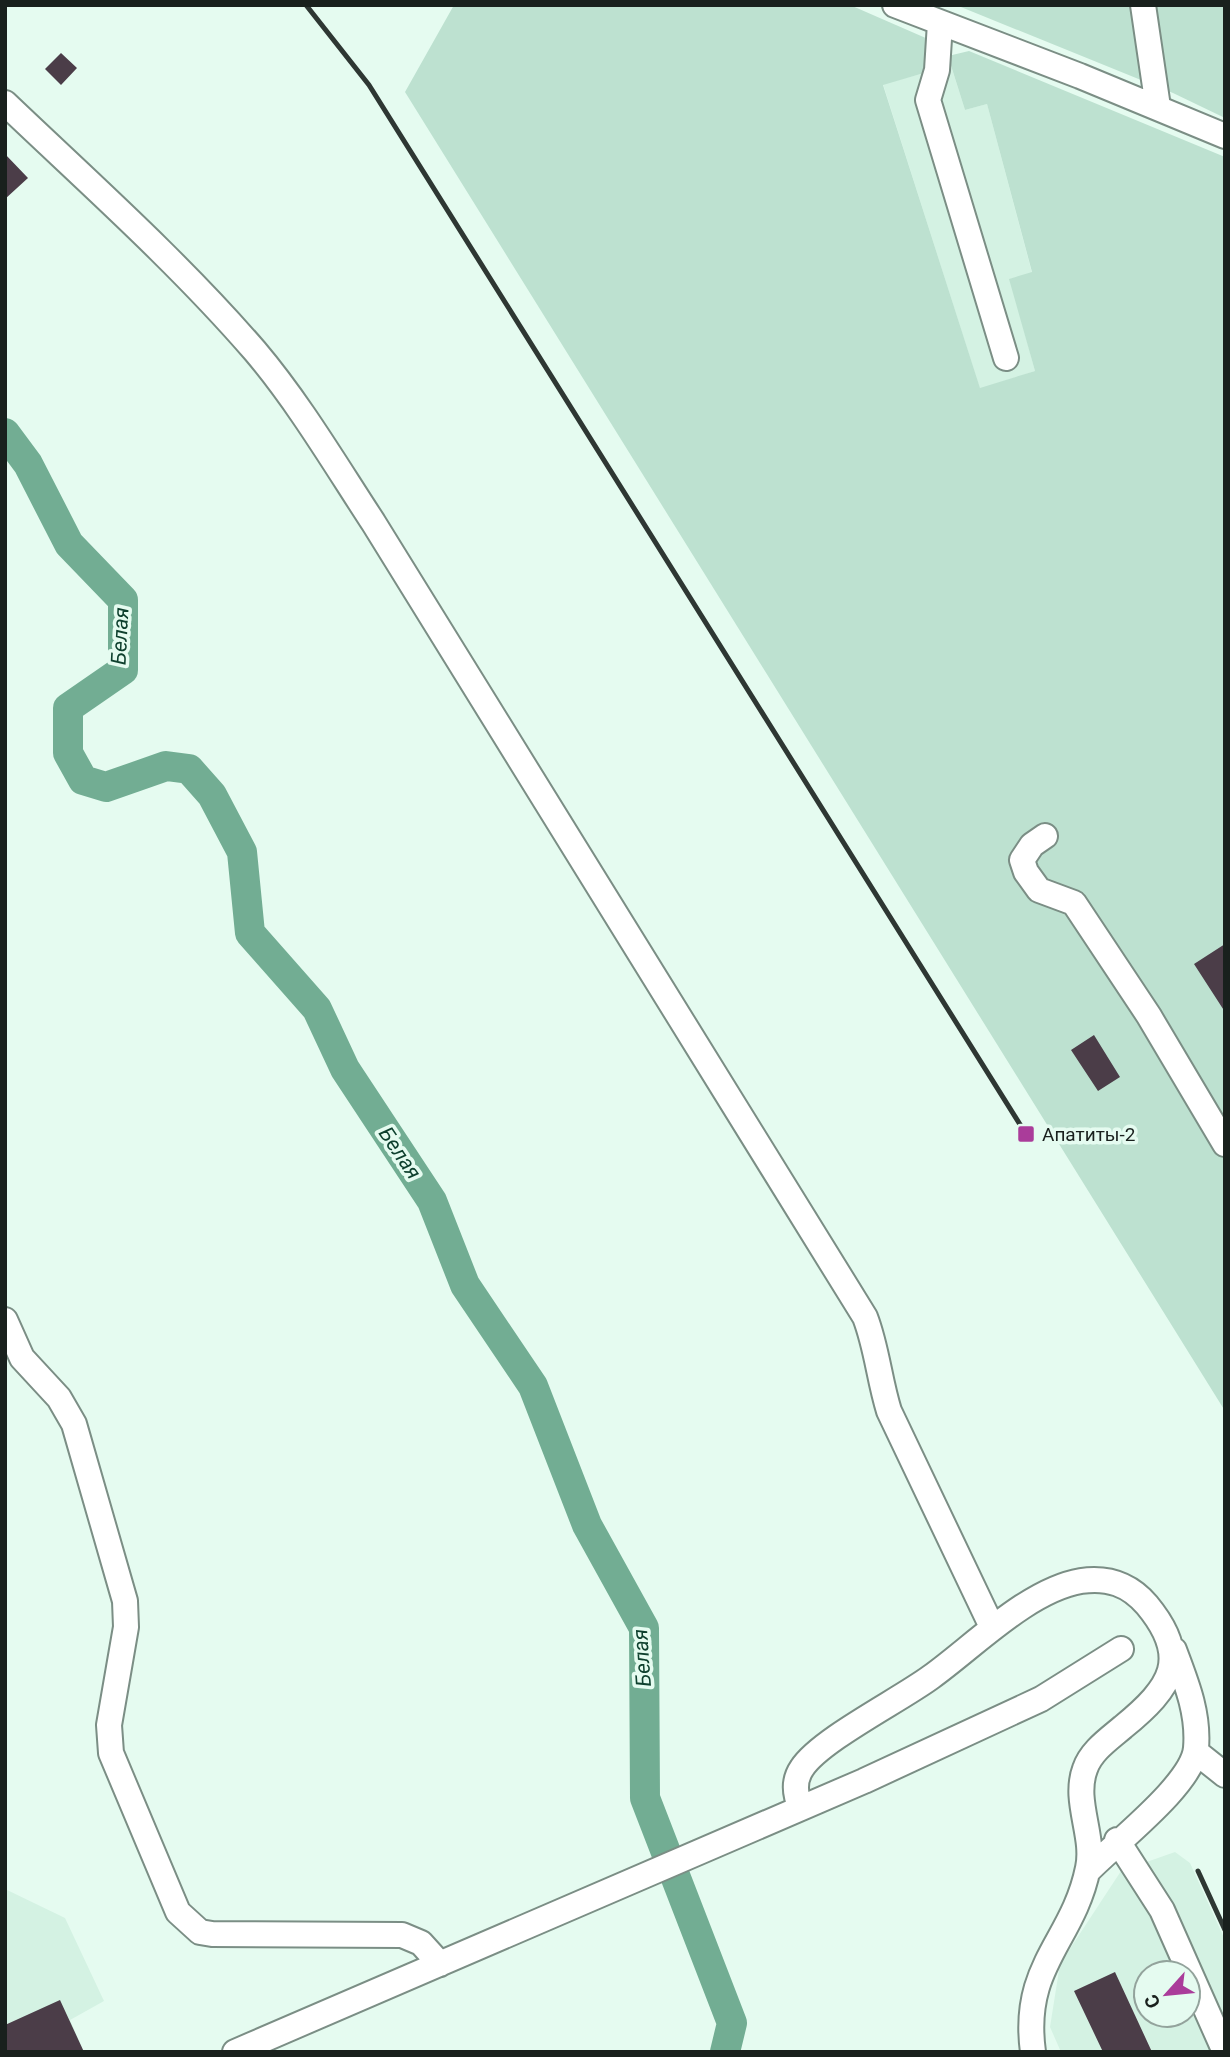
<svg xmlns="http://www.w3.org/2000/svg" width="1230" height="2057" viewBox="0 0 1230 2057" font-family="Roboto,sans-serif">
  <rect width="100%" height="100%" fill="#e5fbf0"/>
  <path fill="#d4f2e3" fill-rule="evenodd" d="M 951,66 L 965,110 L 987,104 L 1032,273 L 1010,279 L 1035,371 L 980,389 L 883,84 Z
    M 1175,1852 L 1190,1863 L 1225,1940 L 1225,2052 L 1061,2052 L 1050,2027 L 1060,1964 L 1121,1871 ZM 1146,1973 L 1188,1973 L 1188,2015 L 1146,2015 Z
    M 5,1889 L 65,1918 L 104,2001 L 70,2020 L 84,2052 L 5,2052 Z"/>
  <path fill="#bde1d0" d="M 454,5 L 850,5 L 928,39 L 924,73 L 883,85 L 980,388 L 1035,371 L 1009,279 L 1032,272 L 987,104 L 965,110 L 948,56 L 969,51 L 1225,157 L 1225,1411 L 405,92 Z
    M 956,5 L 1225,5 L 1225,118 L 1173,93 Z"/>
  <g fill="none" stroke-linecap="round" stroke-linejoin="round">
    <path stroke="#72ad93" stroke-width="30" d="M 5,433 L 28,464 L 69,544 L 123,600 L 123,670 L 68,708 L 68,753 L 83,780 L 106,787 L 166,766 L 189,769 L 212,795 L 242,852 L 250,933 L 317,1009 L 345,1069 L 432,1201 L 465,1285 L 533,1386 L 587,1525 L 644,1628 L 645,1798 L 732,2023 L 725,2052"/>
  </g>
  <path fill="#4b3d48" d="M 61,53 L 77,68 L 61,85 L 45,69 Z
    M 5,154 L 28,178 L 5,199 Z
    M 1225,944 L 1225,1012 L 1194,964 Z
    M 1094,1035 L 1120,1077 L 1098,1091 L 1071,1050 Z
    M 1115,1972 L 1152,2052 L 1103,2052 L 1074,1991 Z
    M 60,2000 L 84,2052 L 5,2052 L 5,2025 Z"/>
  <g fill="none" stroke-linecap="round" stroke-linejoin="round">
    <defs>
      <path id="minor" d="M 895,5 L 1080,76 L 1225,136
        M 1143,5 L 1158,107
        M 940,23 L 937,70 L 928,100 L 1006,358
        M 5,103 C 90,184 178,262 255,351 C 299,403 335,464 373,522 L 865,1317 C 877,1348 879,1379 889,1411 L 992,1627
        M 1045,836 L 1032,845 L 1022,860 L 1026,872 L 1039,890 L 1074,903 L 1149,1016 L 1225,1144
        M 5,1320 L 22,1358 L 59,1398 L 74,1424 L 125,1601 L 126,1627 L 109,1725 L 111,1753 L 178,1912 L 200,1932 L 212,1934 L 402,1935 L 421,1943 L 440,1964
        M 1196,1752 L 1225,1775
        M 801,1808 C 795,1795 793,1781 802,1768 C 820,1740 900,1700 931,1677 C 973,1647 1028,1590 1081,1581 C 1108,1577 1129,1584 1147,1605 C 1191,1658 1172,1687 1123,1727 C 1109,1739 1091,1751 1085,1769 C 1073,1801 1095,1836 1088,1868 C 1073,1942 1021,1965 1033,2052
        M 1117,1840 L 1162,1910 L 1225,2052
        M 1088,1871 C 1115,1843 1193,1784 1196,1748 C 1199,1713 1186,1682 1174,1650
        M 235,2052 L 864,1781 L 1041,1699 L 1121,1649"/>
    </defs>
    <use href="#minor" stroke="#7b8e85" stroke-width="28"/>
    <use href="#minor" stroke="#fff" stroke-width="24"/>
    <path stroke="#2e3733" stroke-width="5" d="M 306,5 L 369,85 L 1026,1134
      M 1198,1871 L 1225,1930"/>
  </g>
  <rect fill="#aa3c9a" stroke="#e5fbf0" stroke-width="2.5" x="1017" y="1125" width="18" height="18" rx="3.5"/>
  <g text-anchor="middle" stroke-width="7" stroke-linejoin="round" paint-order="stroke">
    <g font-size="19" fill="#19201d" stroke="#e5fbf0" text-anchor="start">
      <text x="1042" y="1141">Апатиты-2</text>
    </g>
    <g font-size="21" font-style="italic" fill="#0e402e" stroke="#e5fbf0">
      <text transform="translate(120 636) rotate(-87)" y="7">Белая</text>
      <text transform="translate(400 1153) rotate(56)" y="7">Белая</text>
      <text transform="translate(642 1658) rotate(-94)" y="7">Белая</text>
    </g>
  </g>
  <rect width="1230" height="2057" fill="none" stroke="#19201d" stroke-width="14"/>
  <g transform="translate(1167 1994) rotate(243)"><circle r="33" fill="#e5fbf0" stroke="#93a39c" stroke-width="2"/>
  <path d="M0-5L12 26L0 18L-12 26Z" fill="#aa3c9a"/>
  <text y="-10" font-size="19" font-weight="bold" text-anchor="middle" fill="#19201d">С</text>
  </g>
</svg>
